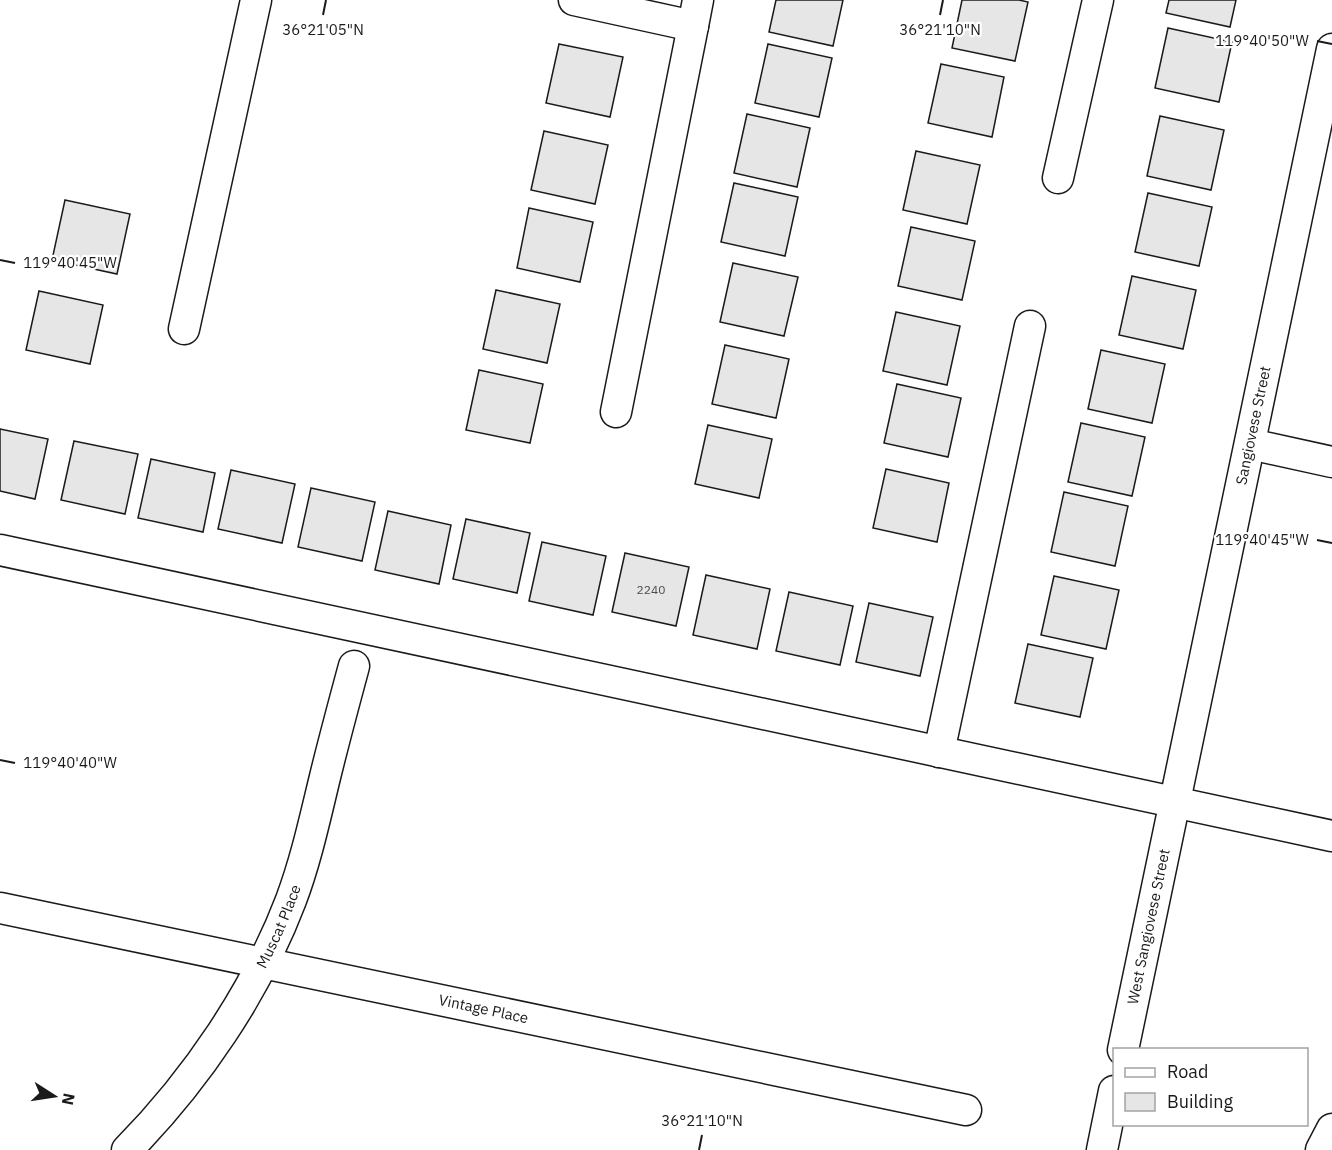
<svg xmlns="http://www.w3.org/2000/svg" width="1332" height="1150" viewBox="0 0 1332 1150" font-family="'IBM Plex Sans',sans-serif">
  <rect width="100%" height="100%" fill="#fff"/>
  <path fill="#e6e6e6" stroke="#1a1a1a" stroke-width="1.5" d="M 776,0 L 843,0 L 833,46 L 769,32 Z
    M 962,0 L 1019,0 L 1028,2 L 1015,61 L 952,48 Z
    M 1169,0 L 1236,0 L 1230,27 L 1166,13 Z
    M 1168,28 L 1232,42 L 1219,102 L 1155,88 Z
    M 559,44 L 623,57 L 610,117 L 546,103 Z
    M 768,44 L 832,58 L 819,117 L 755,103 Z
    M 941,64 L 1004,77 L 992,137 L 928,123 Z
    M 747,114 L 810,128 L 797,187 L 734,173 Z
    M 1160,116 L 1224,130 L 1211,190 L 1147,176 Z
    M 544,131 L 608,145 L 595,204 L 531,190 Z
    M 916,151 L 980,165 L 967,224 L 903,210 Z
    M 734,183 L 798,197 L 785,256 L 721,242 Z
    M 1148,193 L 1212,207 L 1199,266 L 1135,252 Z
    M 65,200 L 130,214 L 117,274 L 52,260 Z
    M 529,208 L 593,222 L 580,282 L 517,268 Z
    M 911,227 L 975,241 L 962,300 L 898,286 Z
    M 733,263 L 798,277 L 784,336 L 720,322 Z
    M 1132,276 L 1196,290 L 1183,349 L 1119,335 Z
    M 496,290 L 560,304 L 547,363 L 483,349 Z
    M 39,291 L 103,305 L 90,364 L 26,350 Z
    M 896,312 L 960,326 L 947,385 L 883,371 Z
    M 725,345 L 789,359 L 776,418 L 712,404 Z
    M 1101,350 L 1165,364 L 1152,423 L 1088,409 Z
    M 479,370 L 543,384 L 530,443 L 466,430 Z
    M 897,384 L 961,398 L 948,457 L 884,443 Z
    M 1081,423 L 1145,437 L 1132,496 L 1068,482 Z
    M 708,425 L 772,439 L 759,498 L 695,484 Z
    M 0,429 L 48,439 L 35,499 L 0,491 Z
    M 74,441 L 138,454 L 125,514 L 61,500 Z
    M 151,459 L 215,473 L 203,532 L 138,518 Z
    M 886,469 L 949,483 L 937,542 L 873,528 Z
    M 231,470 L 295,484 L 282,543 L 218,529 Z
    M 311,488 L 375,502 L 362,561 L 298,547 Z
    M 1064,492 L 1128,506 L 1115,566 L 1051,552 Z
    M 388,511 L 451,525 L 439,584 L 375,570 Z
    M 466,519 L 530,533 L 517,593 L 453,579 Z
    M 542,542 L 606,556 L 593,615 L 529,601 Z
    M 625,553 L 689,567 L 676,626 L 612,612 Z
    M 706,575 L 770,589 L 757,649 L 693,635 Z
    M 1054,576 L 1119,590 L 1106,649 L 1041,635 Z
    M 789,592 L 853,606 L 840,665 L 776,651 Z
    M 869,603 L 933,617 L 920,676 L 856,662 Z
    M 1028,644 L 1093,658 L 1080,717 L 1015,703 Z"/>
  <g fill="none" stroke-linecap="round" stroke-linejoin="round">
    <defs>
      <g id="minor">
        <path d="M 574,0 L 693,26 L 698,0"/>
        <path d="M 1058,178 L 1098,0"/>
        <path d="M 184,329 L 256,0"/>
        <path d="M 616,412 L 693,26"/>
        <path d="M 1250,444 L 1332,462"/>
        <path d="M 0,550 L 1332,836"/>
        <path d="M 939,752 L 1030,326"/>
        <path id="s1" d="M 0,908 L 966,1110"/>
        <path id="s2" d="M 1123,1050 L 1332,49"/>
        <path id="s3" d="M 127,1150 C 196,1080 256,992 291,900 C 306,860 315,818 325,777 C 334,740 344,703 354,666"/>
        <path d="M 1102,1150 L 1114,1091"/>
        <path d="M 1321,1150 L 1332,1129"/>
      </g>
    </defs>
    <use href="#minor" stroke="#1a1a1a" stroke-width="33"/>
    <use href="#minor" stroke="#fff" stroke-width="30"/>
  </g>
  <path fill="none" stroke="#1a1a1a" stroke-width="2" d="M 323,15 L 326,0M 940,15 L 943,0M 1317,41 L 1332,44M 0,260 L 15,263M 1317,540 L 1332,543M 0,760 L 15,763M 699,1150 L 702,1135"/>
  <g text-anchor="middle" stroke-width="4.5" stroke-linejoin="round" paint-order="stroke">
    <g font-size="12" fill="#4d4d4d">
      <text x="651" y="594">2240</text>
    </g>
    <g font-size="15" fill="#1a1a1a" stroke="#fff">
      <text dy="5" stroke="none"><textPath href="#s2" startOffset="638">Sangiovese Street</textPath></text>
      <text dy="5" stroke="none"><textPath href="#s3" startOffset="272">Muscat Place</textPath></text>
      <text dy="5" stroke="none"><textPath href="#s2" startOffset="126">West Sangiovese Street</textPath></text>
      <text dy="5" stroke="none"><textPath href="#s1" startOffset="494">Vintage Place</textPath></text>
    </g>
  </g>
  <g font-size="15" text-anchor="middle" fill="#1a1a1a" stroke="#fff" stroke-width="4.5" stroke-linejoin="round" paint-order="stroke">
    <text x="323" y="35">36°21'05"N</text>
    <text x="940" y="35">36°21'10"N</text>
    <text x="1262" y="46">119°40'50"W</text>
    <text x="70" y="268">119°40'45"W</text>
    <text x="1262" y="545">119°40'45"W</text>
    <text x="70" y="768">119°40'40"W</text>
    <text x="702" y="1126">36°21'10"N</text>
  </g>
  <rect x="1113" y="1048" width="195" height="78" fill="#ffffff" stroke="#a3a3a3" stroke-width="1.5"/>
  <rect x="1125" y="1068" width="30" height="9" fill="#ffffff" stroke="#a3a3a3" stroke-width="1.5"/>
  <text x="1167" y="1078" font-size="18" fill="#1a1a1a">Road</text>
  <rect x="1125" y="1093" width="30" height="18" fill="#e6e6e6" stroke="#a3a3a3" stroke-width="1.5"/>
  <text x="1167" y="1108" font-size="18" fill="#1a1a1a">Building</text>
  <g transform="translate(54 1096) rotate(102)" stroke="#ffffff" stroke-width="4.5" paint-order="stroke">
  <path d="M0-4.5L10 22L0 15L-10 22Z" fill="#1a1a1a"/>
  <text y="-9" font-size="16" font-weight="bold" text-anchor="middle" fill="#1a1a1a">N</text>
  </g>
</svg>
